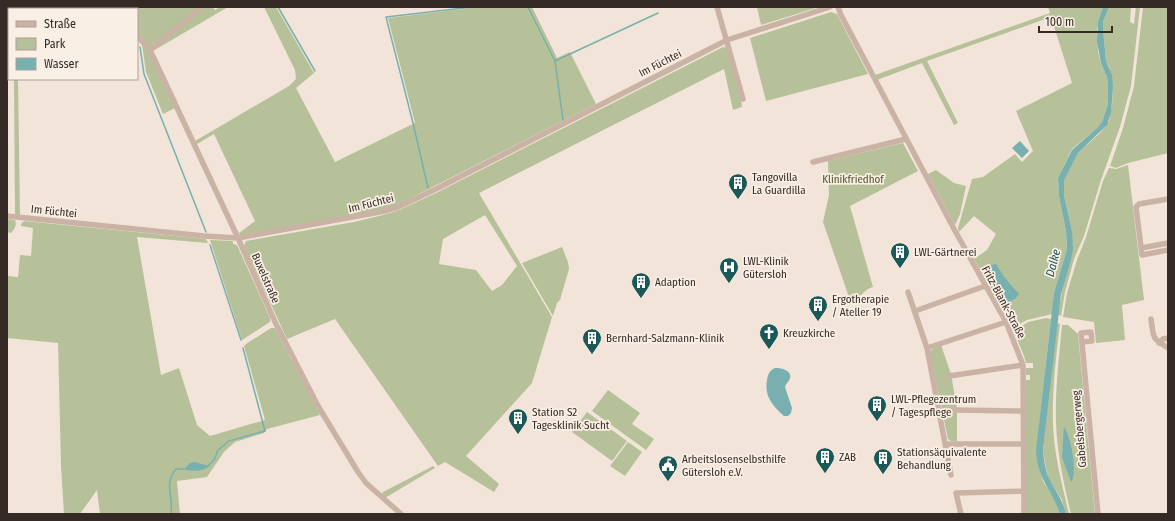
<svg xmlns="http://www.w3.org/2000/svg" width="1175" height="521" viewBox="0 0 1175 521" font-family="'Fira Sans Condensed',sans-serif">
  <rect width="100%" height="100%" fill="#f2e4d9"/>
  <path fill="#b7c199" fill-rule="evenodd" d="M 115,7 L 199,7 L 150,47 L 137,32 L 137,9 L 117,9 Z
    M 205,7 L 213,7 L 215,10 L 220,7 L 228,7 L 153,51 L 153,49 Z
    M 264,7 L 276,7 L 314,73 L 296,88 L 335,162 L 415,123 L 388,18 L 479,7 L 532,7 L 557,58 L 570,52 L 596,104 L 395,206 L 379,210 L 241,236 L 239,233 L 255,221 L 214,134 L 197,144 L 195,141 L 289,86 L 296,79 L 295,70 Z
    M 757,7 L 819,7 L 761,25 Z
    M 1048,7 L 1103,7 L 1097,29 L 1098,52 L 1101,63 L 1107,77 L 1108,88 L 1108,104 L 1102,122 L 1097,128 L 1072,149 L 1058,178 L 1059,196 L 1066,231 L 1067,249 L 1054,293 L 1052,314 L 1027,320 L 1016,326 L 1009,312 L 1005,313 L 974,259 L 987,250 L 996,234 L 974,216 L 959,232 L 958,228 L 972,179 L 983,177 L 1015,154 L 1022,162 L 1033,151 L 1016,111 L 1072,83 L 1051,17 L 927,61 L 958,123 L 954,125 L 922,63 L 877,80 L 875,75 L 1050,13 ZM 991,266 L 1003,275 L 1015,289 L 1015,299 L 1007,303 C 996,294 991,280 991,266 Z
    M 1109,7 L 1131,7 L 1130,22 L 1134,24 L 1136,7 L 1140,7 L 1131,86 L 1120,127 L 1101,180 L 1084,236 L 1074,259 L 1065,292 L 1061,316 L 1058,315 L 1072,231 L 1064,195 L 1064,181 L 1078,153 L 1100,133 L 1109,121 L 1112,105 L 1113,88 L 1109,67 L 1106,61 L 1103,29 L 1103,22 Z
    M 1143,7 L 1168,7 L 1168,153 L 1128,163 L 1116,168 L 1110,166 L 1123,128 L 1134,86 Z
    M 831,12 L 837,14 L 868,74 L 766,101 L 750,38 Z
    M 142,45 L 148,51 L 175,108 L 163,114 L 146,72 Z
    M 723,47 L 727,48 L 740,92 L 742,107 L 733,110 L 724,69 L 479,193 L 552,317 L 532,383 L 466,456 L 499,484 L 494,492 L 445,462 L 438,466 L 335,319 L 287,339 L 244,246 L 246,241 L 354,222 L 379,216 L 397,211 L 436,193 ZM 485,215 L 517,266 L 502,285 L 492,291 L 476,270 L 439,264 L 443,239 Z
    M 14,79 L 18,79 L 20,215 L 15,215 Z
    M 903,143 L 918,171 L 850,206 L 873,287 L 868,289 L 851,303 L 823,222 L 829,195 L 828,161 Z
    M 1128,165 L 1144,300 L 1122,305 L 1125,340 L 1096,343 L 1094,322 L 1063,317 L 1067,293 L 1077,260 L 1086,237 L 1103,181 L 1109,168 L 1116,169 Z
    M 936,170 L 954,183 L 966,186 L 960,214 L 955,225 L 928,174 Z
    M 7,219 L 15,220 C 17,225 15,229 11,233 L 7,232 Z
    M 24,221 L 206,239 L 208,243 L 137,237 L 161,375 L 179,368 L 197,425 L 210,436 L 265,420 L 244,346 L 246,344 L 271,328 L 275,328 L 320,415 L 267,429 L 264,433 L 235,442 L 224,452 L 207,477 L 177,481 L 180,514 L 100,514 L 97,490 L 80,514 L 64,514 L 61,466 L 58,343 L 7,338 L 7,276 L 18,277 L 20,255 L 31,256 L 33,228 L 21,226 L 21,224 Z
    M 210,240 L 233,241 L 233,244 L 237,245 L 270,318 L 270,322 L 242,340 Z
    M 562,247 L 568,262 L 569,269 L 560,300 L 557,303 L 553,316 L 522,263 Z
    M 1046,318 L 1051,319 L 1038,434 L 1037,459 L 1043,481 L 1056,501 L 1060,514 L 1025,514 L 1026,380 L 1030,380 L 1030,375 L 1026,375 L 1026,368 L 1033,368 L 1033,363 L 1026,363 L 1024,356 L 1014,331 L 1028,322 Z
    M 1057,323 L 1060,324 C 1056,357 1052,390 1053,424 C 1054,455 1062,484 1069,514 L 1066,514 L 1062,500 L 1049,479 L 1046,469 L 1043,450 Z
    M 1062,325 L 1068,325 L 1078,334 L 1095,514 L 1071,514 C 1064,484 1057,454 1056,423 C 1055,390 1059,358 1062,325 Z
    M 941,345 L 951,374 L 957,409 L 957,441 L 951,441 L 948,439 L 930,353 L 931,350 Z
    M 608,390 L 640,413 L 632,424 L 654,439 L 646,450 L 592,411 Z
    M 587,412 L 627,441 L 612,461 L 572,432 Z
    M 628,442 L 642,452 L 625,476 L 610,466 Z
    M 433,466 L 435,468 L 385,498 L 382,495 L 383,492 Z"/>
  <path fill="#77b0ae" d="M 1103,7 L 1109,7 L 1103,22 L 1103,29 L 1106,61 L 1112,75 L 1113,88 L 1111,113 L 1107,125 L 1078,153 L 1064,181 L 1064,195 L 1072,231 L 1073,249 L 1071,260 L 1061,294 L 1043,450 C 1044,460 1045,471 1050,480 C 1056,492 1063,500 1066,514 L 1060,514 C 1052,489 1037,479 1036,450 L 1054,293 L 1067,249 L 1066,231 L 1059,196 L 1058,178 L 1072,150 L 1097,128 L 1102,122 L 1108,104 L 1108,88 L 1107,77 L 1101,63 L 1097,42 L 1098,22 Z
    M 1020,141 L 1029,151 L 1022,158 L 1012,148 Z
    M 994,264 L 996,264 L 1003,275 L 1019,294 L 1015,299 L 1007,303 C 996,293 992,280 991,266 Z
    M 775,368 C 781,368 792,370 790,378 C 789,382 786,383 785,387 L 792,408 L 791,413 L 788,416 L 784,416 C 773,406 764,397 767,380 C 768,374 770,370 775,368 Z
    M 1064,427 C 1071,436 1078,473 1071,482 L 1062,457 Z
    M 194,462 L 210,466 C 202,472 195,471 186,470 L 185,468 L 190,463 Z"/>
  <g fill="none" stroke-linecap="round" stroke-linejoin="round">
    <path stroke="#77b0ae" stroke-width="1.5" d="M 124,7 L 125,9
      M 278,7 L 315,71
      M 528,7 L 555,61 L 563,120
      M 140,47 L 144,74 L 206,232
      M 555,61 L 658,13
      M 428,188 L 413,123 L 386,17 L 472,7
      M 210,245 L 241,340
      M 208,466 L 214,460 L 218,450 L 229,441 L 265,431 L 243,348
      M 171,514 C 174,496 163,485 176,469 L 187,469"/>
    <path stroke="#cab3a5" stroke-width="5.5" d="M 112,7 L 114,9
      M 717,7 L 743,99
      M 838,7 L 841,15 L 954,229 L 1006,322 L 1023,365 L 1024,514
      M 137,36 L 150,50 L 238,238 L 275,322 L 318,406 L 358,472 L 366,483 L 401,514
      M 150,50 L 202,7
      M 813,162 L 906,139
      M 1168,199 L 1139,204 L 1136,207 L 1142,255 L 1168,250
      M 7,216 L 204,236 L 238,238 L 380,212 L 396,208 L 436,189 L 727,40 L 830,7
      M 1141,248 L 1168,243
      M 908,292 L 927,348 L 951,475
      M 915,311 L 985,286
      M 1151,319 C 1154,339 1151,337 1168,348
      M 1082,342 L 1092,341 L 1091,332 L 1081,333 L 1098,514
      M 1159,343 L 1163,339 L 1168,338
      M 927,348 L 1006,322
      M 949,376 L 1023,365
      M 954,410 L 1023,411
      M 946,444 L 1024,444
      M 961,514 L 956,493 L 1024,491"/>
  </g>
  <defs>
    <symbol id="building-pin" viewBox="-11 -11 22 30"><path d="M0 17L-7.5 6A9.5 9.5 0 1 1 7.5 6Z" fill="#1b5858" stroke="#faefe5"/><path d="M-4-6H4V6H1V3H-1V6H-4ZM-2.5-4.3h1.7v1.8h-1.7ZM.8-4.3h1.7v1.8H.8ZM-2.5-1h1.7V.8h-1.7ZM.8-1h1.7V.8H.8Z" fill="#fff"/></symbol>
    <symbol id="hospital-pin" viewBox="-11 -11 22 30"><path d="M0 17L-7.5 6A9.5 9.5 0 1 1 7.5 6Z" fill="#1b5858" stroke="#faefe5"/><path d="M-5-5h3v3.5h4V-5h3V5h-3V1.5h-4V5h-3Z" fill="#fff"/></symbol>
    <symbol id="church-pin" viewBox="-11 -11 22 30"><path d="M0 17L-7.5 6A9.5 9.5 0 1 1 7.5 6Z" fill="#1b5858" stroke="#faefe5"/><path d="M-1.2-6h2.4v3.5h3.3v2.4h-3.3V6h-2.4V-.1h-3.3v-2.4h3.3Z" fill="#fff"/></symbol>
    <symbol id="civic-pin" viewBox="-11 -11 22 30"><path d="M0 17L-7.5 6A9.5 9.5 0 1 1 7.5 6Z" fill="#1b5858" stroke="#faefe5"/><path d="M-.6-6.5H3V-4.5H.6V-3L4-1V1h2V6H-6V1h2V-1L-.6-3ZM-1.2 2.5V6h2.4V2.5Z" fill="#fff"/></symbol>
  </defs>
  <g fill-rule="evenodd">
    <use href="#building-pin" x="727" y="172" width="22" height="30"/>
    <use href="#building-pin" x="889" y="241" width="22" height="30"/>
    <use href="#hospital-pin" x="718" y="256" width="22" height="30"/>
    <use href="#building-pin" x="630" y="271" width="22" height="30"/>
    <use href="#building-pin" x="807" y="294" width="22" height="30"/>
    <use href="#church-pin" x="758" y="322" width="22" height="30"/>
    <use href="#building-pin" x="581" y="327" width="22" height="30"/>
    <use href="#building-pin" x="866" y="394" width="22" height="30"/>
    <use href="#building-pin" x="507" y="407" width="22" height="30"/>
    <use href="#building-pin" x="814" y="446" width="22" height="30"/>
    <use href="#building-pin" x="872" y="447" width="22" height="30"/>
    <use href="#civic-pin" x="657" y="454" width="22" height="30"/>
  </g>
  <g text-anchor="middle" stroke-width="3.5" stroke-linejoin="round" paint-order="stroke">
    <g font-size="11" fill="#362a26" stroke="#faefe5">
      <text transform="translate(660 63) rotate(-27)" y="4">Im Füchtei</text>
      <text transform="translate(371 203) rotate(-14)" y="4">Im Füchtei</text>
      <text transform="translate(54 211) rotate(6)" y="4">Im Füchtei</text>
      <text transform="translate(266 278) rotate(66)" y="4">Buxelstraße</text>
      <text transform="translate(1004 302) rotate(62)" y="4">Fritz-Blank-Straße</text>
      <text transform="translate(1079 429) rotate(-95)" y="4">Gabelsbergerweg</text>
    </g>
    <g font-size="11" fill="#362a26" stroke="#faefe5" text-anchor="start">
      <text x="752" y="181">Tangovilla<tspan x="752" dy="13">La Guardilla</tspan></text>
      <text x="914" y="256">LWL-Gärtnerei</text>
      <text x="743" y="265">LWL-Klinik<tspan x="743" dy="13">Gütersloh</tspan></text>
      <text x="655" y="286">Adaption</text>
      <text x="832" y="303">Ergotherapie<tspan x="832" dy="13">/ Ateller 19</tspan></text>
      <text x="783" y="337">Kreuzkirche</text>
      <text x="606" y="342">Bernhard-Salzmann-Klinik</text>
      <text x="891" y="403">LWL-Pflegezentrum<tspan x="891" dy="13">/ Tagespflege</tspan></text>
      <text x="532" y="416">Station S2<tspan x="532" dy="13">Tagesklinik Sucht</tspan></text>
      <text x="897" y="456">Stationsäquivalente<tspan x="897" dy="13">Behandlung</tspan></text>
      <text x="839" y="461">ZAB</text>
      <text x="682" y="463">Arbeitslosenselbsthilfe<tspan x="682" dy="13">Gütersloh e.V.</tspan></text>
    </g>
    <g font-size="11" fill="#485529" stroke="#faefe5">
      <text x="853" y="183">Klinikfriedhof</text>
    </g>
    <g font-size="12" font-style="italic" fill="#1b5858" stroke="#faefe5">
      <text transform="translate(1053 263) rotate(-76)" y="4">Dalke</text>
    </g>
  </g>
  <rect width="1175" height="521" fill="none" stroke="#362a26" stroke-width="16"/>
  <rect x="8" y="8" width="130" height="72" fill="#faefe5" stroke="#aca099"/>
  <rect x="16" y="21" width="20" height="6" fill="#cab3a5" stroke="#aca099"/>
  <text x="44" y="28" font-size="12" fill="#362a26">Straße</text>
  <rect x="16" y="38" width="20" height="12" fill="#b7c199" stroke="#aca099"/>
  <text x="44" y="48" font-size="12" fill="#362a26">Park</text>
  <rect x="16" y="58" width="20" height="12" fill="#77b0ae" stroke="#aca099"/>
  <text x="44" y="68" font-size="12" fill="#362a26">Wasser</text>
  <path d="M1039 26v6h73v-6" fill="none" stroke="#362a26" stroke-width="2"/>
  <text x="1045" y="26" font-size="12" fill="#362a26" stroke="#faefe5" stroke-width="3" paint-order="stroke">100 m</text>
</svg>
